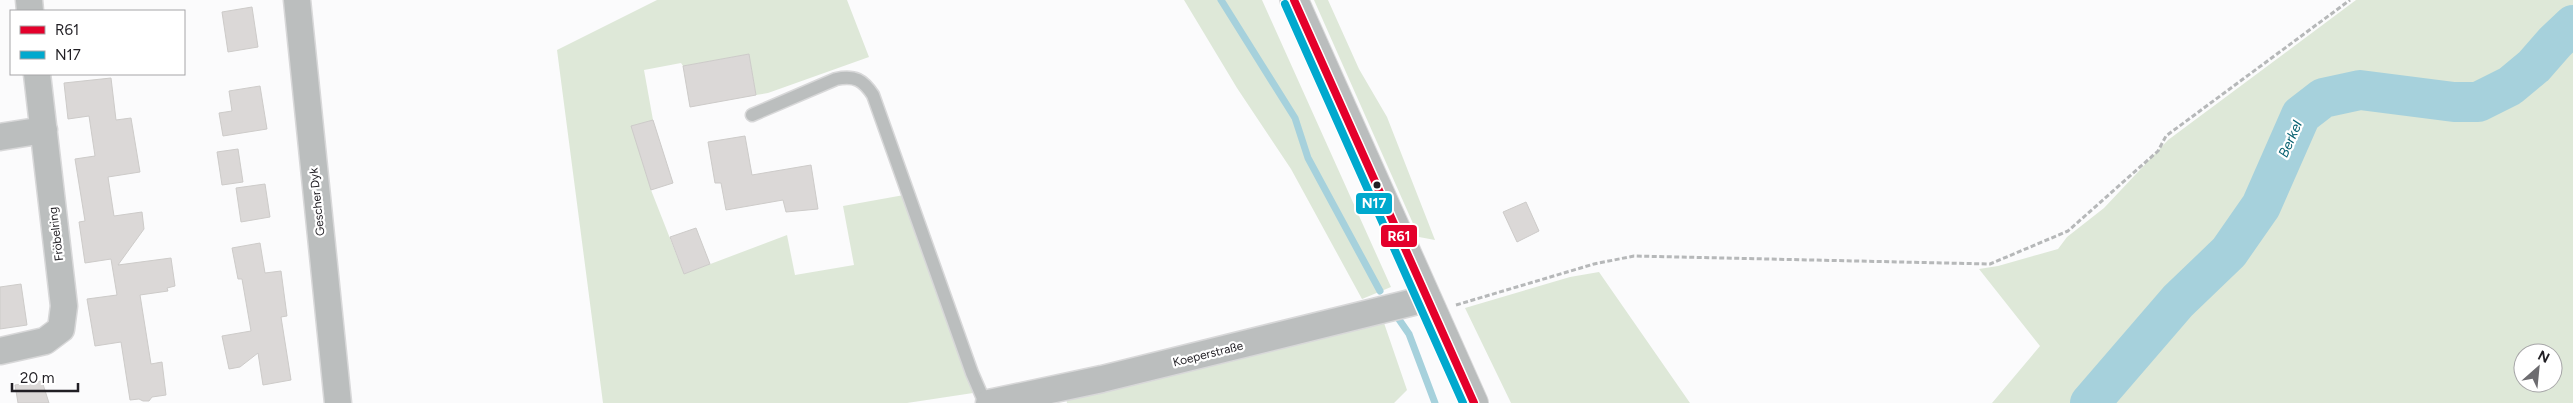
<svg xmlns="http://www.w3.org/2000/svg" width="2573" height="403" viewBox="0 0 2573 403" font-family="Figtree,sans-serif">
  <rect width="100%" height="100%" fill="#fbfbfc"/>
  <path fill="#dee8d8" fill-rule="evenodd" d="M 657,0 L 847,0 L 869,57 L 768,93 L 756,95 L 749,54 L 683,66 L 681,63 L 644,70 L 653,120 L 632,127 L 651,190 L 684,274 L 787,235 L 795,275 L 854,265 L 843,206 L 904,195 L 973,393 L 907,403 L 603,403 L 557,50 Z
    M 1184,0 L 1262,0 L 1391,287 L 1362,299 L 1291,169 L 1237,88 Z
    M 1314,0 L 1328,0 L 1359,69 L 1387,117 L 1435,240 L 1419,237 Z
    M 2356,0 L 2573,0 L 2573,17 C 2557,33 2528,67 2510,78 C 2466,105 2409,88 2361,82 C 2340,84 2314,90 2299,107 C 2275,134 2270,175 2252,206 C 2233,238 2206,257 2181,284 C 2149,319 2120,358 2089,394 L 2077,403 L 1992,403 L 2040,346 L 1979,269 L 1998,266 L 2058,249 L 2067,237 L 2104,208 L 2168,140 Z
    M 2573,39 L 2573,403 L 2103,403 L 2192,296 L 2235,257 L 2267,215 L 2298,138 L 2311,117 L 2329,106 L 2360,99 L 2466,110 L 2492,105 L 2520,92 ZM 2523,353 L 2553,353 L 2553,383 L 2523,383 Z
    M 1599,272 L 1690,403 L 1511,403 L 1465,308 L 1570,277 Z
    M 1383,320 L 1407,390 L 1394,403 L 1067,403 L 1066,398 Z"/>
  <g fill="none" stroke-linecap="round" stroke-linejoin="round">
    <path stroke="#a6d1dc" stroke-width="7" d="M 1221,0 L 1295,118 L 1308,158 L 1380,291
      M 1398,318 L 1409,334 L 1435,403"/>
    <path stroke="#a6d1dc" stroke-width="40" d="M 2090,403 L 2178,301 L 2229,252 L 2261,206 L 2301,115 L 2323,98 L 2360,90 L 2454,102 L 2478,102 L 2510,86 L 2534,66 L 2555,42 L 2573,25"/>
  </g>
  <path fill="#dbd8d7" stroke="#cdcbc9" d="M 252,7 L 258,47 L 228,52 L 222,12 Z
    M 749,54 L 756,95 L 690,107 L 683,66 Z
    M 111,78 L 116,120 L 131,118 L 140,172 L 108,177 L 114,216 L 142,212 L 144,229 L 118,265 L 171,258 L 175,286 L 167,288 L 168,291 L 140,295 L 151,364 L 162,362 L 166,395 L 152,397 L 149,401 L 143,401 L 139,399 L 130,400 L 121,342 L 95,346 L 87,299 L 117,295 L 111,259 L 85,263 L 79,222 L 85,221 L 75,159 L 95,156 L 89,116 L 68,119 L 64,83 Z
    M 260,86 L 267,129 L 223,136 L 219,113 L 232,111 L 229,91 Z
    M 653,120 L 673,183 L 651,190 L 631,126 Z
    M 745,136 L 752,175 L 811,165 L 818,209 L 786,212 L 783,200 L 726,210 L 721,183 L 715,183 L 708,142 Z
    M 238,149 L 243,182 L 222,185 L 217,152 Z
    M 265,184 L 270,217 L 241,222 L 236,188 Z
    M 1526,202 L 1539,231 L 1517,242 L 1503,212 Z
    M 696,228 L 710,264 L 684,274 L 670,237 Z
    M 260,243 L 265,273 L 281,271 L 287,316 L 281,317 L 291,380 L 263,385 L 258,353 L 240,367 L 229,369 L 222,336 L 251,331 L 242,279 L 238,279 L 232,248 Z
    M 21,284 L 27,325 L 0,329 L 0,287 Z
    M 42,381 L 49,403 L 18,403 L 15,385 Z"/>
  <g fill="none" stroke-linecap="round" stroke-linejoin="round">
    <defs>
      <path id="service" d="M 752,115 L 836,79 C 855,75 863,80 873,95 L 972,373 L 985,403"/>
      <path id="minor" d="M 29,0 L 30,11
        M 297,0 L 338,403
        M 0,137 L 44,130
        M 0,351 L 45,341 L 61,329 L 64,306 L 37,74
        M 989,403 L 1102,379 L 1426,299"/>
      <path id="secondary" d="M 1294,0 L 1474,403"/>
    </defs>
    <use href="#service" stroke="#d8d8d9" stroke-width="15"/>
    <use href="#minor" stroke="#d8d8d9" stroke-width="29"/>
    <use href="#secondary" stroke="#d8d8d9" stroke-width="30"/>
    <path stroke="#b6b8b9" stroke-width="3" stroke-dasharray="5 2.5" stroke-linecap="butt" d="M 1456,305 L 1594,264 L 1634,256 L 1990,264 L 2068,231 L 2158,151 L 2166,136 L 2350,0"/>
    <use href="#service" stroke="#bbbebe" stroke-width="12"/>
    <use href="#minor" stroke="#bbbebe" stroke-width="26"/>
    <use href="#secondary" stroke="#babdbd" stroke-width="28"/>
    <defs>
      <path id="bus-1" d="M 1294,0 L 1474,403"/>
      <path id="bus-2" d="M 1285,4 L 1463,403"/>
    </defs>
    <use href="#bus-1" stroke="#fff" stroke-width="11"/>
    <use href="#bus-2" stroke="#fff" stroke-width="11"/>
    <use href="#bus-1" stroke="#e4002b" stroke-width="8"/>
    <use href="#bus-2" stroke="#00a9ce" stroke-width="8"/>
  </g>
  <circle fill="#211f24" stroke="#fff" stroke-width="2" cx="1377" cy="185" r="4.5"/>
  <g text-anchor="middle" stroke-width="4.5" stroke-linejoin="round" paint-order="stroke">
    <g font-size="12" fill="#211f24" stroke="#fff">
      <text transform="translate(317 202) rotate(-96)" y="4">Gescher Dyk</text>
      <text transform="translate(56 234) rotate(-97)" y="4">Fröbelring</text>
      <text transform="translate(1208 354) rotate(-14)" y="4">Koeperstraße</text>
    </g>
    <g font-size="14" font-style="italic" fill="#066070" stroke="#fff">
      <text transform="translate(2290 139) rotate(-66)" y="5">Berkel</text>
    </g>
  </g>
  <g stroke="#fff" stroke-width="2">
    <rect x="1355" y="192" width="38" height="23" rx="5" fill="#00a9ce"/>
    <rect x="1380" y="224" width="38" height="24" rx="5" fill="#e4002b"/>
  </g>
  <g font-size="14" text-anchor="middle" font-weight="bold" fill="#fff">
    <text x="1374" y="208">N17</text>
    <text x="1399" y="241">R61</text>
  </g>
  <rect x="10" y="10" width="175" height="65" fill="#ffffff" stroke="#a6a5a7"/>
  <rect x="20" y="26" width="25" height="8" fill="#e4002b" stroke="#a6a5a7"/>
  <text x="55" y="35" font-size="15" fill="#211f24">R61</text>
  <rect x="20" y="51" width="25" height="8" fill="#00a9ce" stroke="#a6a5a7"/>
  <text x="55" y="60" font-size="15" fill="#211f24">N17</text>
  <g transform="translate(2538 368) rotate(27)"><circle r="24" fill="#ffffff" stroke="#a6a5a7"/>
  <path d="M0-4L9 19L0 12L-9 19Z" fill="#6d6c70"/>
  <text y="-8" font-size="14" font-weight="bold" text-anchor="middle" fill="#211f24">N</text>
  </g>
  <path d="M12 383v8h66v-8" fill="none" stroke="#211f24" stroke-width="2.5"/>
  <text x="20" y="383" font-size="15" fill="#211f24" stroke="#ffffff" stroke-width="4" paint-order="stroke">20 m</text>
</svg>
